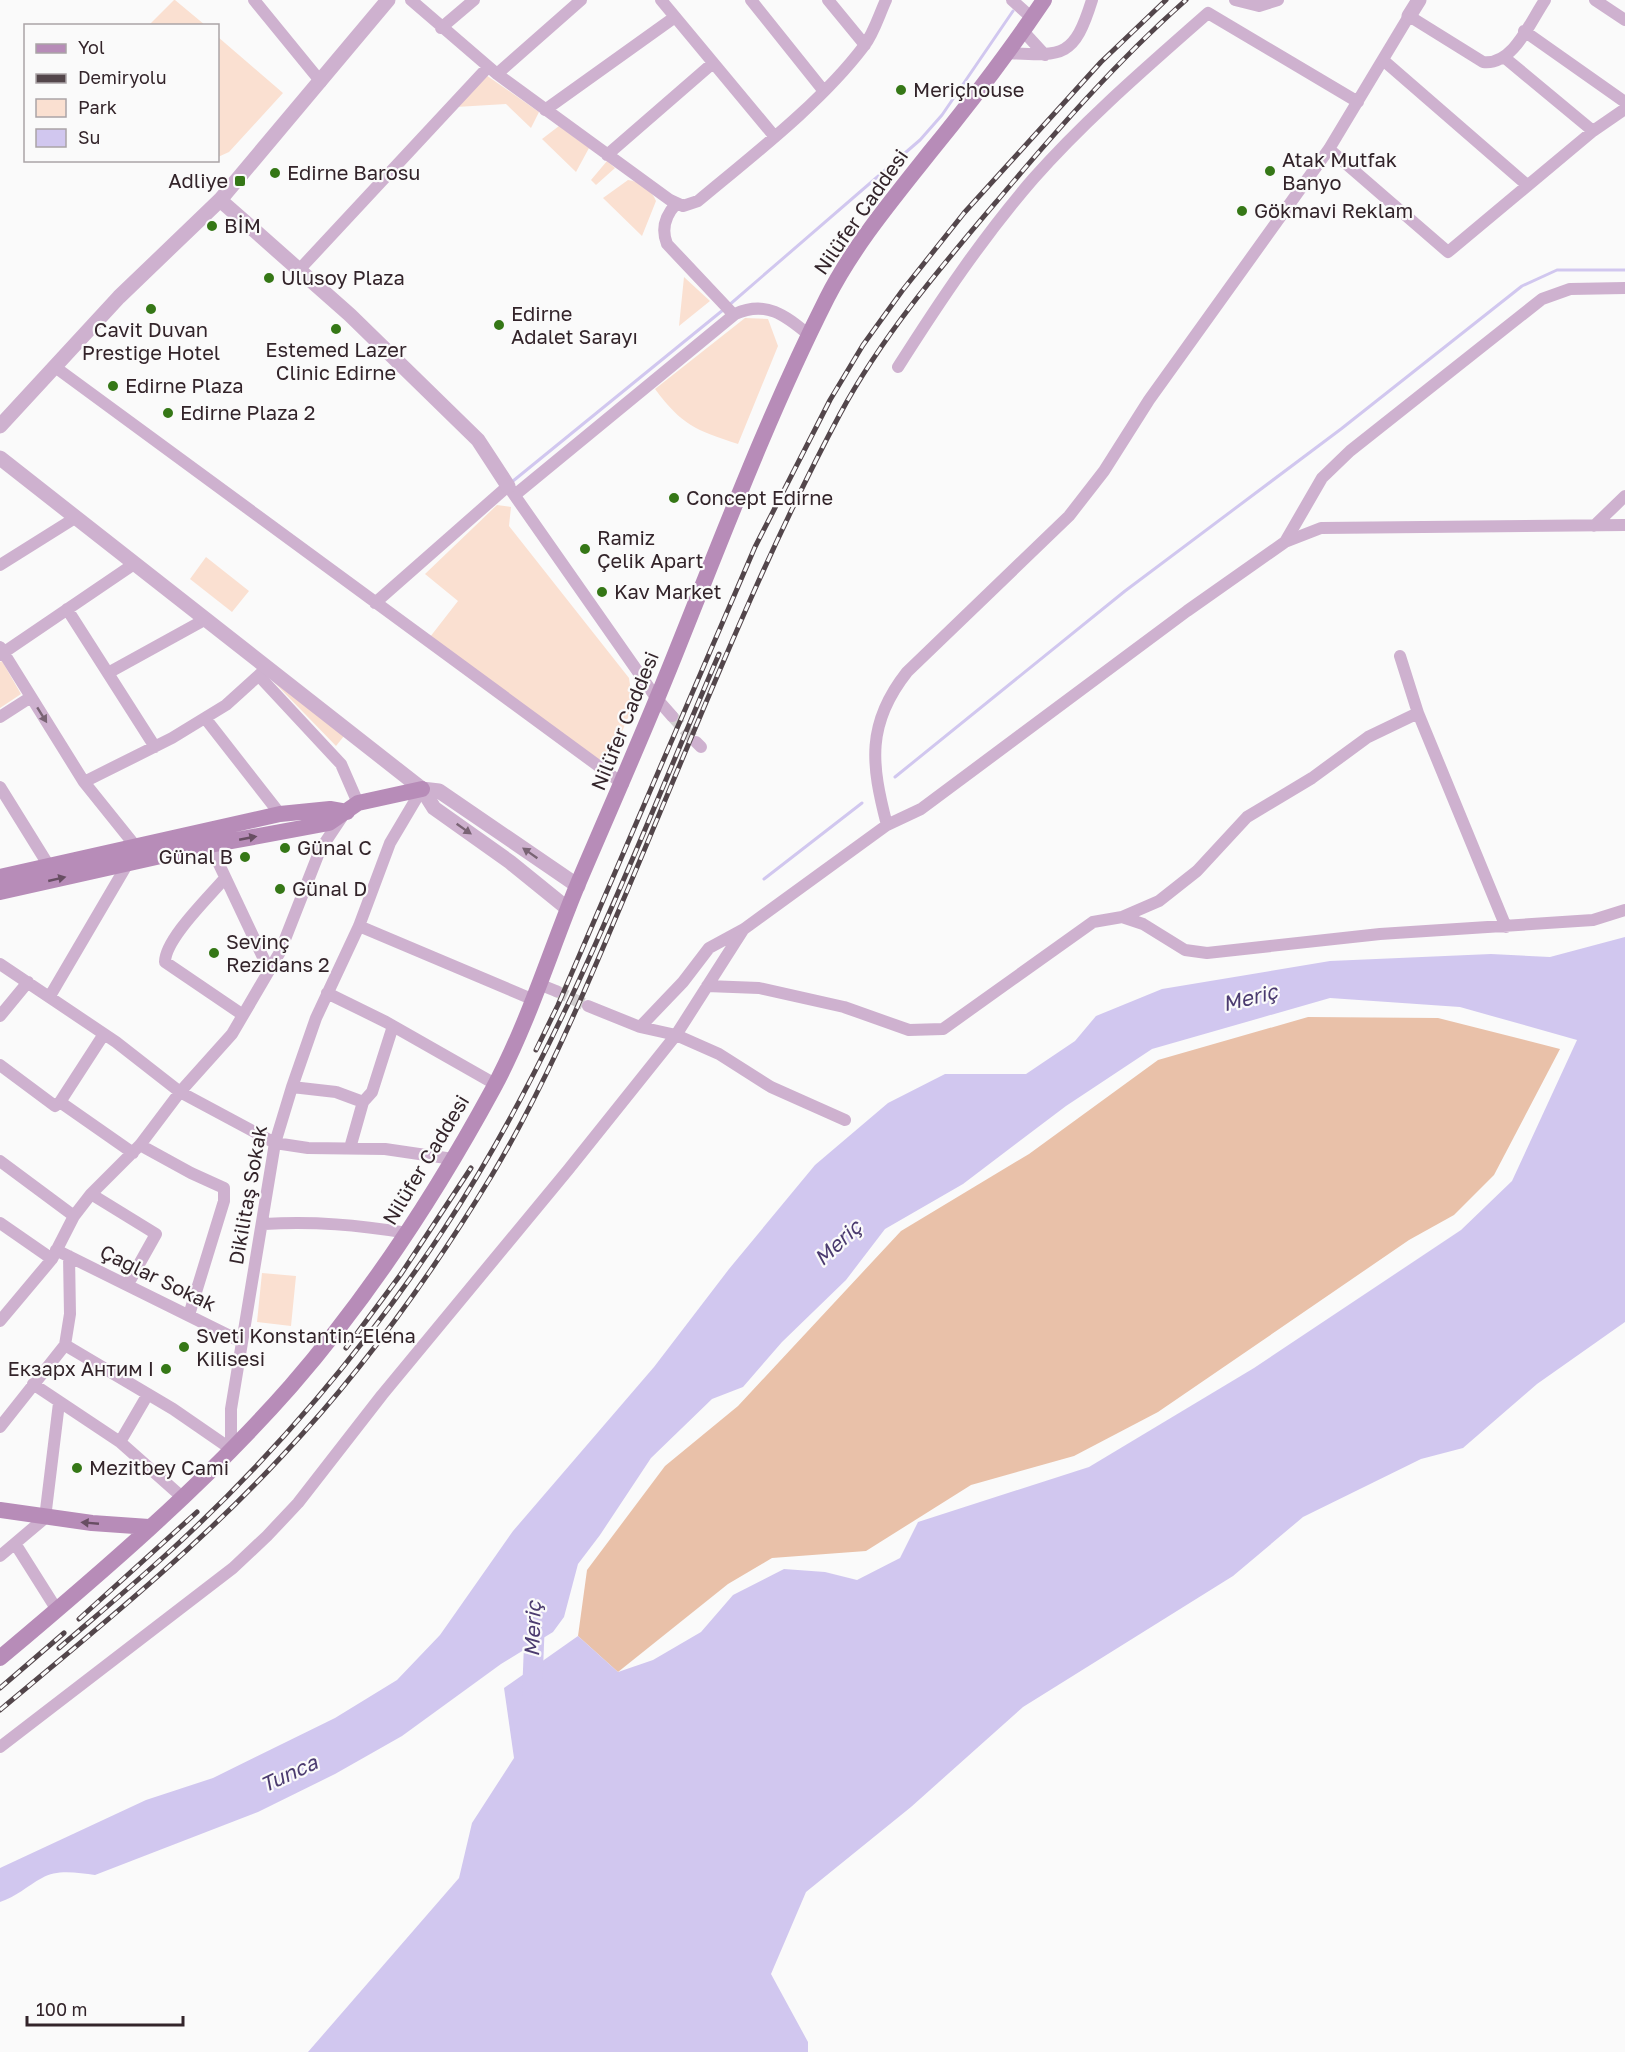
<svg xmlns="http://www.w3.org/2000/svg" width="1625" height="2052" viewBox="0 0 1625 2052" font-family="'Golos Text',sans-serif">
  <rect width="100%" height="100%" fill="#fafafa"/>
  <path fill="#fae0d1" d="M 174,0 L 175,0 L 205,25 L 149,25 Z
    M 218,37 L 283,93 L 229,152 L 218,157 Z
    M 486,75 L 539,112 L 531,128 L 506,104 L 456,107 Z
    M 559,126 L 589,148 L 576,172 L 542,139 Z
    M 607,161 L 615,168 L 596,185 L 591,180 Z
    M 628,180 C 639,181 652,190 656,201 L 642,236 L 603,198 Z
    M 684,277 L 710,301 L 679,326 Z
    M 745,318 L 768,319 L 778,346 L 738,444 C 695,430 682,425 655,389 Z
    M 497,505 L 511,507 L 509,526 L 629,678 L 633,706 L 611,757 L 595,760 L 430,637 L 458,601 L 425,574 Z
    M 206,557 L 249,591 L 232,612 L 190,579 Z
    M 2,661 L 21,694 L 0,708 L 0,662 Z
    M 272,680 L 344,736 L 336,746 Z
    M 262,1273 L 296,1276 L 291,1326 L 257,1322 Z"/>
  <path fill="#e9c1a9" d="M 1308,1017 L 1438,1018 L 1560,1049 L 1494,1175 L 1454,1215 L 1409,1240 L 1158,1412 L 1074,1456 L 971,1485 L 866,1551 L 772,1558 L 728,1584 L 618,1672 L 578,1636 L 587,1570 L 665,1466 L 738,1406 L 901,1231 L 1029,1154 L 1158,1060 Z"/>
  <path fill="#d1c7ef" d="M 1625,937 L 1625,1322 L 1537,1384 L 1463,1448 L 1421,1459 L 1303,1517 L 1233,1576 L 1023,1707 L 911,1807 L 806,1892 L 771,1974 L 808,2042 L 808,2052 L 308,2052 L 459,1878 L 472,1823 L 514,1758 L 504,1688 L 578,1636 L 618,1672 L 653,1660 L 701,1632 L 733,1595 L 784,1569 L 825,1572 L 857,1580 L 900,1558 L 918,1522 L 1089,1467 L 1254,1368 L 1461,1230 L 1512,1181 L 1577,1040 L 1460,1007 L 1330,998 L 1152,1049 L 1066,1106 L 963,1184 L 885,1229 L 846,1280 L 782,1342 L 743,1387 L 712,1399 L 651,1458 L 600,1535 L 578,1564 L 564,1617 L 553,1632 L 501,1664 L 402,1736 L 335,1774 L 258,1812 L 95,1875 C 78,1873 57,1869 42,1878 C 27,1886 16,1897 0,1902 L 0,1868 L 146,1800 L 213,1778 L 335,1718 L 397,1680 L 440,1635 L 513,1531 L 654,1367 L 729,1269 L 815,1165 L 888,1103 L 945,1074 L 1026,1074 L 1075,1041 L 1096,1016 L 1162,989 L 1330,961 L 1491,954 L 1550,957 Z"/>
  <g fill="none" stroke-linecap="round" stroke-linejoin="round">
    <path stroke="#d1c7ef" stroke-width="3" d="M 728,306 L 920,140 L 942,115 L 1013,11
      M 513,481 L 723,310
      M 895,777 L 1125,591 L 1341,429 L 1522,286 L 1557,270 L 1625,270
      M 764,879 L 862,803"/>
    <path stroke="#d1c7ef" stroke-width="20" d="M 532,1695 L 535,1619"/>
    <path stroke="#d2cfd0" stroke-width="12" stroke-dasharray="12 6" stroke-linecap="butt" d="M 672,716 L 696,742
      M 556,991 L 588,1006"/>
    <path stroke="#ceb1cf" stroke-width="12" d="M 254,0 L 321,82
      M 411,0 L 497,74 L 670,200 L 683,206 L 698,201 C 753,155 821,103 864,46 C 874,33 879,15 886,0
      M 661,0 L 775,137
      M 751,0 L 823,90
      M 828,0 L 865,45
      M 1012,0 L 1032,18
      M 1235,0 L 1259,6 L 1278,0
      M 1595,0 L 1625,20
      M 441,28 L 474,0
      M 1023,31 L 1045,55
      M 1524,31 L 1625,102
      M 1007,53 C 1063,56 1074,58 1092,0
      M 1505,58 L 1593,131
      M 1383,60 L 1527,185
      M 497,74 L 581,0
      M 545,110 L 675,17
      M 1329,149 L 1448,252 L 1593,131 L 1625,109
      M 607,155 L 713,63
      M 676,204 C 665,216 661,229 667,244 L 734,315
      M 299,270 L 488,67
      M 55,367 L 623,784
      M 898,367 C 940,301 982,238 1033,179 C 1086,119 1148,66 1208,13 L 1358,102
      M 516,494 L 735,314 C 766,300 785,315 809,335
      M 1594,526 L 1625,496
      M 1285,542 L 1322,478 L 1350,451 L 1542,299 L 1570,289 L 1625,288
      M 0,565 L 75,518
      M 375,603 L 508,486 L 657,699 L 672,716
      M 67,609 L 155,747
      M 0,647 L 84,782 L 137,848
      M 0,655 L 134,564
      M 1400,656 L 1418,713 L 1506,927
      M 108,673 L 206,619
      M 259,676 L 341,764 L 358,803
      M 0,717 L 31,697
      M 205,718 L 280,814
      M 696,742 L 701,747
      M 84,782 L 172,738 L 226,705 L 268,667
      M 0,787 L 49,866
      M 887,825 C 871,764 866,724 907,672 L 1069,516 L 1104,471 L 1149,400 L 1329,149 L 1409,16 L 1483,62 C 1513,66 1530,22 1545,0
      M 210,845 L 269,970
      M 225,878 C 210,896 165,939 165,962 L 243,1015
      M 1122,917 L 1159,901 L 1197,871 L 1247,817 L 1312,778 L 1368,737 L 1418,713
      M 359,926 L 534,1000
      M 0,964 L 116,1042 L 180,1092 L 275,1143 L 308,1148 L 385,1149 L 453,1159
      M 541,985 L 556,991
      M 707,986 L 759,988 L 844,1007 L 909,1030 L 943,1029 L 1093,922 L 1122,917 L 1143,924 L 1185,950 L 1207,953 L 1380,934 L 1593,920 L 1625,910
      M 327,993 L 386,1022 L 495,1084
      M 50,996 L 128,863
      M 588,1006 L 640,1027 L 676,1035 L 719,1054 L 771,1087 L 845,1120
      M 0,1016 L 28,982
      M 640,1027 L 683,982 L 709,948 L 744,929 L 887,825 L 921,809 L 1187,611 L 1285,542 L 1321,528 L 1625,525
      M 104,1034 L 60,1102 L 133,1153
      M 0,1065 L 55,1106 L 60,1102
      M 292,1087 L 336,1092 L 363,1102
      M 140,1145 L 191,1173 L 224,1188 L 224,1201 L 189,1315
      M 350,1148 L 363,1102 L 372,1092 L 393,1026
      M 0,1161 L 74,1216
      M 91,1194 L 156,1234 L 128,1284
      M 0,1223 L 52,1259
      M 264,1224 C 315,1221 357,1225 408,1233
      M 56,1250 L 242,1342
      M 0,1321 L 52,1259 L 74,1216 L 91,1194 L 140,1145 L 180,1092 L 232,1034 L 280,952 L 320,850 L 342,817
      M 65,1345 L 173,1409 L 231,1449
      M 33,1384 L 120,1442 L 182,1497
      M 0,1427 L 65,1345 L 70,1314 L 69,1256
      M 120,1442 L 148,1394
      M 231,1449 L 231,1409 L 275,1143 L 292,1087 L 316,1018 L 359,926 L 390,843 L 422,789
      M 16,1545 L 57,1610
      M 0,1556 L 45,1518 L 59,1403
      M 0,1747 L 233,1568 L 267,1536 L 298,1503 L 382,1395 L 568,1170 L 676,1035 L 743,930"/>
    <path stroke="#ceb1cf" stroke-width="15" d="M 1409,16 L 1419,0
      M 220,200 L 350,315 L 478,440 L 508,486
      M 0,426 L 119,297 L 220,200 L 388,0
      M 0,458 L 422,789 L 434,808 L 510,862 L 568,909
      M 422,789 L 439,791 L 578,886"/>
    <path stroke="#b78cb8" stroke-width="16" d="M 0,877 L 280,814 L 330,809 L 347,812
      M 0,892 L 210,845 L 329,823 L 358,803 L 422,789
      M 0,1510 L 92,1523 L 149,1527
      M 0,1658 C 101,1573 204,1485 291,1386 C 370,1295 436,1194 493,1089 C 528,1024 549,954 577,886 C 611,806 646,728 678,647 C 725,530 770,411 827,298 C 854,245 893,199 930,152 C 970,103 1009,52 1044,0"/>
    <defs>
      <path id="rail" d="M 536,1050 L 558,1005 L 755,547 L 830,400 L 863,345 L 902,291 L 964,213 L 1101,62 L 1166,0
        M 346,1348 L 401,1274 L 471,1168
        M 79,1619 L 197,1512
        M 59,1648 C 96,1616 133,1585 169,1552 C 272,1458 367,1346 444,1229 C 561,1051 635,849 719,654
        M 0,1688 L 64,1633
        M 0,1710 C 97,1629 197,1548 283,1455 C 363,1370 432,1274 492,1175 C 541,1093 579,1005 616,917 C 688,749 754,575 840,414 C 882,336 940,268 997,201 C 1056,131 1117,61 1186,0"/>
    </defs>
    <use href="#rail" stroke="#53464b" stroke-width="5"/>
    <use href="#rail" stroke="#fafafa" stroke-width="3" stroke-dasharray="9" stroke-linecap="butt"/>
  </g>
  <defs><path id="oneway-solid" d="M-6-.8H1V-3.2L6.5 0L1 3.2V.8H-6Z" transform="scale(1.5)"/></defs>
  <g fill="#796374">
    <use href="#oneway-solid" transform="translate(42 715) rotate(58)"/>
    <use href="#oneway-solid" transform="translate(464 829) rotate(35)"/>
    <use href="#oneway-solid" transform="translate(530 853) rotate(-145)"/>
  </g>
  <g fill="#684e63">
    <use href="#oneway-solid" transform="translate(248 838) rotate(-11)"/>
    <use href="#oneway-solid" transform="translate(57 879) rotate(-13)"/>
    <use href="#oneway-solid" transform="translate(90 1523) rotate(-175)"/>
  </g>
  <g fill="#357716" stroke="#fafafa" stroke-width="2">
    <circle cx="901" cy="90" r="6"/>
    <circle cx="1270" cy="171" r="6"/>
    <circle cx="275" cy="173" r="6"/>
    <rect x="234" y="175" width="12" height="12" rx="3"/>
    <circle cx="1242" cy="211" r="6"/>
    <circle cx="212" cy="226" r="6"/>
    <circle cx="269" cy="278" r="6"/>
    <circle cx="151" cy="309" r="6"/>
    <circle cx="499" cy="325" r="6"/>
    <circle cx="336" cy="329" r="6"/>
    <circle cx="113" cy="386" r="6"/>
    <circle cx="168" cy="413" r="6"/>
    <circle cx="674" cy="498" r="6"/>
    <circle cx="585" cy="549" r="6"/>
    <circle cx="602" cy="592" r="6"/>
    <circle cx="285" cy="848" r="6"/>
    <circle cx="245" cy="857" r="6"/>
    <circle cx="280" cy="889" r="6"/>
    <circle cx="214" cy="953" r="6"/>
    <circle cx="184" cy="1347" r="6"/>
    <circle cx="166" cy="1369" r="6"/>
    <circle cx="77" cy="1468" r="6"/>
  </g>
  <g text-anchor="middle" stroke-width="4.5" stroke-linejoin="round" paint-order="stroke">
    <g font-size="20" fill="#33242a" stroke="#fafafa" text-anchor="start">
      <text x="913" y="97">Meriçhouse</text>
      <text x="1282" y="167">Atak Mutfak<tspan x="1282" dy="23">Banyo</tspan></text>
      <text x="287" y="180">Edirne Barosu</text>
      <text x="228" y="188" text-anchor="end">Adliye</text>
      <text x="1254" y="218">Gökmavi Reklam</text>
      <text x="224" y="233">BİM</text>
      <text x="281" y="285">Ulusoy Plaza</text>
      <text x="511" y="321">Edirne<tspan x="511" dy="23">Adalet Sarayı</tspan></text>
      <text x="151" y="337" text-anchor="middle">Cavit Duvan<tspan x="151" dy="23">Prestige Hotel</tspan></text>
      <text x="336" y="357" text-anchor="middle">Estemed Lazer<tspan x="336" dy="23">Clinic Edirne</tspan></text>
      <text x="125" y="393">Edirne Plaza</text>
      <text x="180" y="420">Edirne Plaza 2</text>
      <text x="686" y="505">Concept Edirne</text>
      <text x="597" y="545">Ramiz<tspan x="597" dy="23">Çelik Apart</tspan></text>
      <text x="614" y="599">Kav Market</text>
      <text x="297" y="855">Günal C</text>
      <text x="233" y="864" text-anchor="end">Günal B</text>
      <text x="292" y="896">Günal D</text>
      <text x="226" y="949">Sevinç<tspan x="226" dy="23">Rezidans 2</tspan></text>
      <text x="196" y="1343">Sveti Konstantin-Elena<tspan x="196" dy="23">Kilisesi</tspan></text>
      <text x="154" y="1376" text-anchor="end">Екзарх Антим І</text>
      <text x="89" y="1475">Mezitbey Cami</text>
    </g>
    <g font-size="20" fill="#33242a" stroke="#fafafa">
      <text transform="translate(861 212) rotate(-55)" y="7">Nilüfer Caddesi</text>
      <text transform="translate(625 721) rotate(-68)" y="7">Nilüfer Caddesi</text>
      <text transform="translate(426 1160) rotate(-59)" y="7">Nilüfer Caddesi</text>
      <text transform="translate(248 1195) rotate(-80)" y="7">Dikilitaş Sokak</text>
      <text transform="translate(158 1278) rotate(26)" y="7">Çağlar Sokak</text>
    </g>
    <g font-size="21" font-style="italic" fill="#4b3b6f" stroke="#fafafa">
      <text transform="translate(1250 998) rotate(-14)" y="7">Meriç</text>
      <text transform="translate(838 1243) rotate(-43)" y="7">Meriç</text>
      <text transform="translate(533 1629) rotate(-88)" y="7">Meriç</text>
      <text transform="translate(289 1774) rotate(-25)" y="7">Tunca</text>
    </g>
  </g>
  <rect x="24" y="24" width="195" height="138" fill="#fafafa" stroke="#aaa4a7" stroke-width="1.5"/>
  <rect x="36" y="44" width="30" height="9" fill="#b78cb8" stroke="#aaa4a7" stroke-width="1.5"/>
  <text x="78" y="54" font-size="18" fill="#33242a">Yol</text>
  <rect x="36" y="74" width="30" height="9" fill="#53464b" stroke="#aaa4a7" stroke-width="1.5"/>
  <text x="78" y="84" font-size="18" fill="#33242a">Demiryolu</text>
  <rect x="36" y="99" width="30" height="18" fill="#fae0d1" stroke="#aaa4a7" stroke-width="1.5"/>
  <text x="78" y="114" font-size="18" fill="#33242a">Park</text>
  <rect x="36" y="129" width="30" height="18" fill="#d1c7ef" stroke="#aaa4a7" stroke-width="1.5"/>
  <text x="78" y="144" font-size="18" fill="#33242a">Su</text>
  <path d="M27 2016v9h156v-9" fill="none" stroke="#33242a" stroke-width="3"/>
  <text x="36" y="2016" font-size="18" fill="#33242a" stroke="#fafafa" stroke-width="4.5" paint-order="stroke">100 m</text>
</svg>
